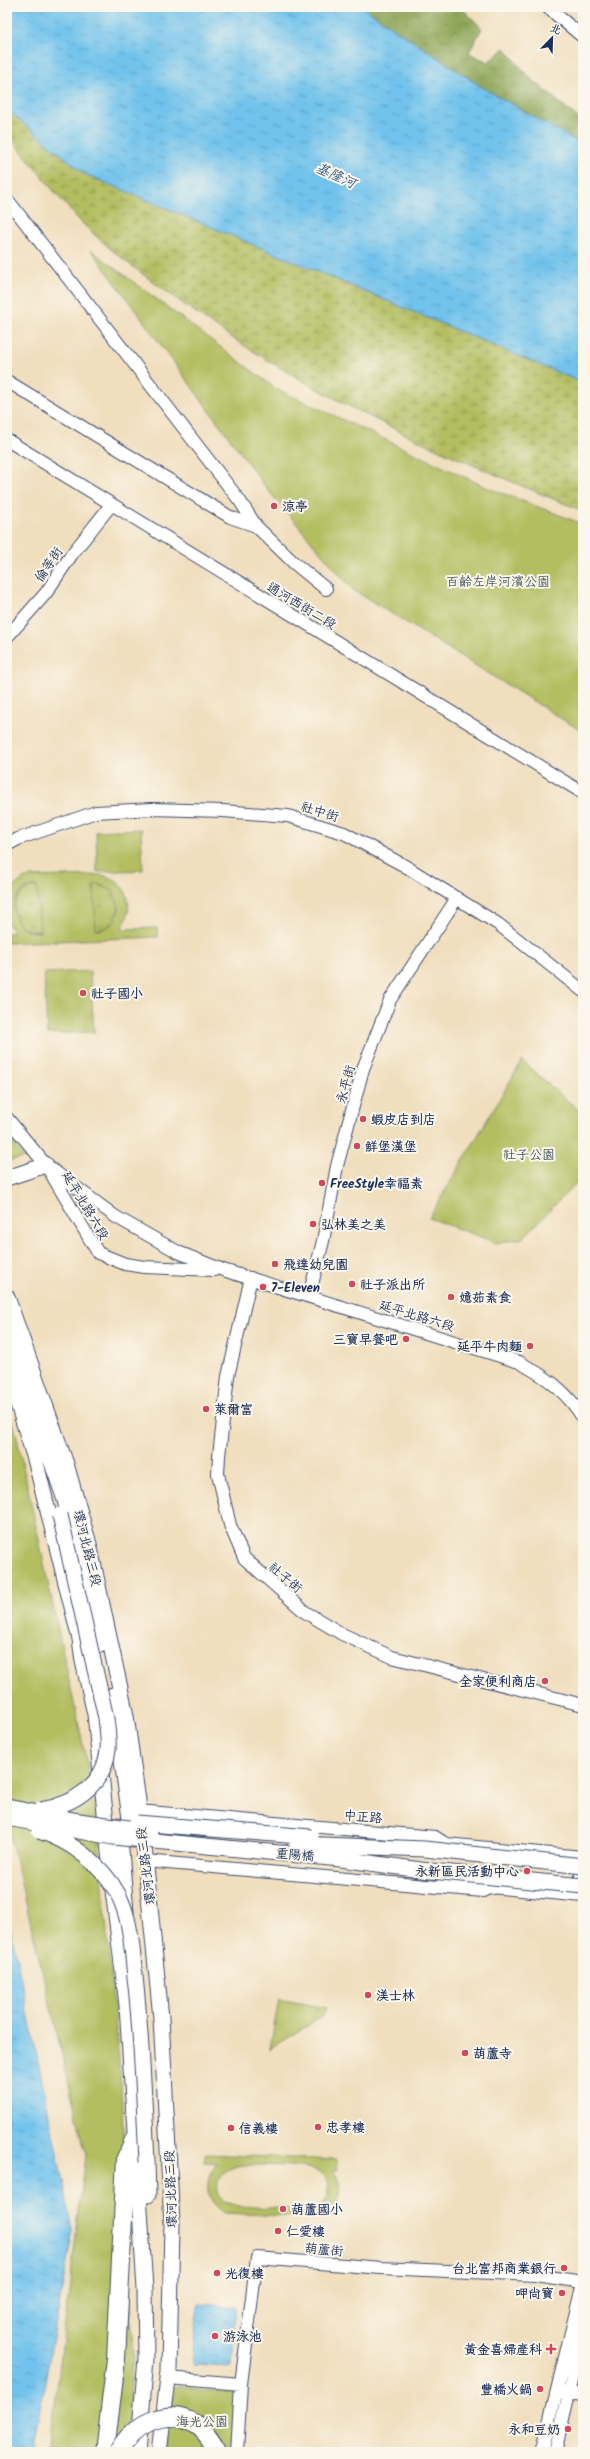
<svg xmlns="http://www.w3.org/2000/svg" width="590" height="2459" viewBox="0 0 590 2459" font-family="Kalam,'LXGW WenKai TC',sans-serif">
  <defs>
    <pattern id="grass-tufts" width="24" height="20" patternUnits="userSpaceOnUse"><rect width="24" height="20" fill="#b2be60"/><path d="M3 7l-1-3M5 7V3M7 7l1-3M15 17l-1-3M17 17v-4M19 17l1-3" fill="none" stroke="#909b52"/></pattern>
    <pattern id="forest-crowns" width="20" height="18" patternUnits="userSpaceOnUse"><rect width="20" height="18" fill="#8da556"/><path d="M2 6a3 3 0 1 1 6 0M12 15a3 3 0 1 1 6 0" fill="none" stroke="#72874a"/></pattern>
    <pattern id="wetland-marsh" width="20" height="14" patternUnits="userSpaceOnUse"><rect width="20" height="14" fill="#b2be60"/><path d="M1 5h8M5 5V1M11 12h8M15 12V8" fill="none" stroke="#909b52"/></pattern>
    <pattern id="water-ripples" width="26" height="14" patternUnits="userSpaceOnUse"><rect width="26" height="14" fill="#71c2ec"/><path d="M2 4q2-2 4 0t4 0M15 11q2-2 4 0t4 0" fill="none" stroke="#5c9ec2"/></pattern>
  </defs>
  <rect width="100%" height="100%" fill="#fbf7ec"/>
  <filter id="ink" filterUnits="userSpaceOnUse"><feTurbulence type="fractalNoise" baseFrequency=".025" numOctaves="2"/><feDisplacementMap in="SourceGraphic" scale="8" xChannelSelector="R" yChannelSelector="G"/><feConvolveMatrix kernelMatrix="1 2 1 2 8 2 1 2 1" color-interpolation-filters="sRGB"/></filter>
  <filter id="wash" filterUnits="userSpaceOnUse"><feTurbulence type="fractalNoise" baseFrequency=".012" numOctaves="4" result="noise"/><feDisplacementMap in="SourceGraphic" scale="16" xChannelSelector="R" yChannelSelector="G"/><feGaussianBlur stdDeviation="0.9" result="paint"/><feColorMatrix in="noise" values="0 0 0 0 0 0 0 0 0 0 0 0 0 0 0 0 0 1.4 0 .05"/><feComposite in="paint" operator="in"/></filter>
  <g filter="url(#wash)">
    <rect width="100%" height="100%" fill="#f0debd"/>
    <path fill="url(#grass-tufts)" stroke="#66765f" d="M 94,884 C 114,884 124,902 115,920 L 106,928 L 95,930 Z
      M 38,886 L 40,932 L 25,929 L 19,923 C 7,906 19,889 38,886 Z"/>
    <path fill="url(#forest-crowns)" stroke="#546a5a" d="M 362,7 L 461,7 L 482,28 L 469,53 L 488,62 L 505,48 L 526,74 L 583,122 L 583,145 L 483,88 Z"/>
    <path fill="url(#wetland-marsh)" stroke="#66765f" d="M 7,110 L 85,174 L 583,383 L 583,511 C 437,452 301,392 174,297 C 142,274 109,250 81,222 C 55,194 31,163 7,133 Z"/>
    <path fill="#b2be60" stroke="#66765f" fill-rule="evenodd" d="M 91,250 L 275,388 L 486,487 L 583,524 L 583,732 L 352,589 L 267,489 Z
      M 141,829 L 143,870 L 97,872 L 96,831 Z
      M 102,875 C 129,881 136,908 121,929 L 157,928 L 158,937 L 7,943 L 7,933 L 14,933 L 7,922 L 7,896 L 11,889 L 23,879 L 29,877 ZM 98,884 L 113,891 L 119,907 C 118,920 109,930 96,930 L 94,885 ZM 37,886 L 40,932 C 9,935 3,889 37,886 Z
      M 90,971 L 94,1032 L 47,1034 L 44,973 Z
      M 522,1061 L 583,1114 L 583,1176 L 523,1238 L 497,1243 L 429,1218 Z
      M 7,1134 L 24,1158 L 7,1161 Z
      M 7,1409 L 16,1433 L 95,1801 L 121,2084 L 133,2356 L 126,2452 L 49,2452 L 86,2155 L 7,1824 Z
      M 279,1999 L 326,2008 L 322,2017 L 270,2049 Z
      M 205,2154 L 337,2160 L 338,2170 L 332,2170 C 347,2185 338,2209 321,2218 L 225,2213 C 205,2201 202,2180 218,2163 L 204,2162 ZM 242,2165 C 261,2166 299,2164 316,2170 C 325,2173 330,2183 329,2192 C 327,2203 320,2207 310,2210 L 238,2206 L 224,2202 L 220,2197 C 212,2179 225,2168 242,2165 Z
      M 174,2386 L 237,2393 L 232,2452 L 166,2452 Z"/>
    <path fill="url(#water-ripples)" stroke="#4678a5" d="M 7,7 L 362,7 L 483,88 L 583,145 L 583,383 L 85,174 L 7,110 Z
      M 7,1912 L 73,2230 L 32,2452 L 7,2452 Z
      M 198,2304 L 236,2307 L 232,2367 L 192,2365 Z"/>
  </g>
  <g filter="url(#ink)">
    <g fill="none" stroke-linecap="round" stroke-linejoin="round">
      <defs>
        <path id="minor" d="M 547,7 L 583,37
          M 7,199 L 240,501 L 256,526
          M 7,381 L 230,517 L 256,526 L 294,563 L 326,589
          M 7,440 L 583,793
          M 7,637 L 46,593 L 72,554 L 111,505
          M 7,845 L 18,839 L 96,812 L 152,809 L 223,811 L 288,816 L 344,833 L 405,866 L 498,924 L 583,991
          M 7,1118 L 46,1165 L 98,1253 L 125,1264 L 144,1267 L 214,1270
          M 46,1165 L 116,1217 L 178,1252 L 223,1270 L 519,1362 C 546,1377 567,1391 583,1418
          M 251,1278 L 228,1376 L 219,1456 L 218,1474 L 230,1525 L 244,1558 L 305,1612 L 342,1634 L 392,1657 L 583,1705
          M 309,1296 L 323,1241 L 337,1166 L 363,1069 L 390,1000 L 457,898
          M 138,1811 L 435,1837 L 446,1844 L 583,1857
          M 145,1861 L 483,1891 L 491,1887 L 583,1896
          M 579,1894 L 583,1857
          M 168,2378 L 241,2384
          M 561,2392 L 583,2395
          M 237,2452 L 241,2384 L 257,2258 L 381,2268 L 535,2275 L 583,2282
          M 542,2452 L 583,2283
          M 555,2452 L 571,2385 L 583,2323"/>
        <path id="major" d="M 7,1178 L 46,1165
          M 7,1297 L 66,1464 L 89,1544 L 126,1716 L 143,1836 L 161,2018 L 172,2224 L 169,2371 L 159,2452
          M 7,1335 L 65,1500 L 100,1645
          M 7,1369 L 35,1459 L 80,1639 L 83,1661 L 95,1714 L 112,1882 L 127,2005 L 145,2289 L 146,2359 L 138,2452
          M 113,1695 L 133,1840
          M 119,1825 L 126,1913
          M 445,1880 L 482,1884 L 491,1887
          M 147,2162 L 148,2195"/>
        <path id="highway" d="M 105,2452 L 116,2359 L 126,2158 L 134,2140"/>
      </defs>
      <use href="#minor" stroke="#3b496c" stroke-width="14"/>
      <use href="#major" stroke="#3b496c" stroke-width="17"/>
      <use href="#highway" stroke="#3b496c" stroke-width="20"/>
      <use href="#minor" stroke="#fff" stroke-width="12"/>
      <use href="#major" stroke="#fff" stroke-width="15"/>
      <use href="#highway" stroke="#fff" stroke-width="18"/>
      <defs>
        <path id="major-bridge" d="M 7,1807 L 79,1821 L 150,1831
          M 41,1810 C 73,1805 105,1785 108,1749 C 109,1739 107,1728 106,1718 L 60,1515
          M 7,1818 L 113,1837 L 341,1859 L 421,1870 L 583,1886
          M 137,1823 L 311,1837
          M 39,1831 C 70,1840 102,1865 118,1894 C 131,1919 132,1949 135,1977 C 142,2039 144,2100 147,2162
          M 297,1844 L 425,1849 L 583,1866"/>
        <path id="highway-bridge" d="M 118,2452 C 133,2425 165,2406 195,2424 C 205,2429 213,2443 218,2452"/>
      </defs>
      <use href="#major-bridge" stroke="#3b496c" stroke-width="17" stroke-linecap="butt"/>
      <use href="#highway-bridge" stroke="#3b496c" stroke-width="20" stroke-linecap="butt"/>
      <use href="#major-bridge" stroke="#fff" stroke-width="15"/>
      <use href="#highway-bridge" stroke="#fff" stroke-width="18"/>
    </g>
  </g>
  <g fill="#d1495b" stroke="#fbf7ec" stroke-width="1.5">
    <circle cx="274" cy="506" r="4"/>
    <circle cx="83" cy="993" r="4"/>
    <circle cx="363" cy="1119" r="4"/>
    <circle cx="357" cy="1146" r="4"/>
    <circle cx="322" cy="1183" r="4"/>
    <circle cx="313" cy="1224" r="4"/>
    <circle cx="275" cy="1264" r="4"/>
    <circle cx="352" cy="1284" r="4"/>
    <circle cx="263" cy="1287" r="4"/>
    <circle cx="451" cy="1297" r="4"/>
    <circle cx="406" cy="1339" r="4"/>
    <circle cx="530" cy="1346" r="4"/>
    <circle cx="206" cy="1409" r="4"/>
    <circle cx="545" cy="1681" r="4"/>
    <circle cx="527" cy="1871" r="4"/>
    <circle cx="368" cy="1995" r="4"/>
    <circle cx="465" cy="2053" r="4"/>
    <circle cx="318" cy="2127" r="4"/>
    <circle cx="231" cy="2128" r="4"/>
    <circle cx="283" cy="2209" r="4"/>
    <circle cx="278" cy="2231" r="4"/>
    <circle cx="564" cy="2268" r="4"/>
    <circle cx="217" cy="2273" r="4"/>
    <circle cx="562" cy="2293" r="4"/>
    <circle cx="215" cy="2336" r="4"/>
    <path d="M549 2343h4v4h4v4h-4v4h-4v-4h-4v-4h4z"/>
    <circle cx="540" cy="2389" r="4"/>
    <circle cx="568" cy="2429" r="4"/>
  </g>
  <g text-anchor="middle" stroke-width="4" stroke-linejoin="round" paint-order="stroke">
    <g font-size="13" font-weight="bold" fill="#1b2f5e" stroke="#fbf7ec" text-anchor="start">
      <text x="282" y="511">涼亭</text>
      <text x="91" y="998">社子國小</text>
      <text x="371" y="1124">蝦皮店到店</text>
      <text x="365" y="1151">鮮堡漢堡</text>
      <text x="330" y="1188">FreeStyle幸福素</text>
      <text x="321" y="1229">弘林美之美</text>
      <text x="283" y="1269">飛達幼兒園</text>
      <text x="360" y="1289">社子派出所</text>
      <text x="271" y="1292">7-Eleven</text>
      <text x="459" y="1302">嬑茹素食</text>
      <text x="398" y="1344" text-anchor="end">三寶早餐吧</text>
      <text x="522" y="1351" text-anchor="end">延平牛肉麵</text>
      <text x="214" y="1414">萊爾富</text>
      <text x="537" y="1686" text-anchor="end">全家便利商店</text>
      <text x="519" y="1876" text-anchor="end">永新區民活動中心</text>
      <text x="376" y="2000">渼士林</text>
      <text x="473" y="2058">葫蘆寺</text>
      <text x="326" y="2132">忠孝樓</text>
      <text x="239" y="2133">信義樓</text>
      <text x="291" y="2214">葫蘆國小</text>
      <text x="286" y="2236">仁愛樓</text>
      <text x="556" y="2273" text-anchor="end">台北富邦商業銀行</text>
      <text x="225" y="2278">光復樓</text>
      <text x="554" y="2298" text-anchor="end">呷尚寶</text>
      <text x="223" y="2341">游泳池</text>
      <text x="542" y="2354" text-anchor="end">黃金喜婦產科</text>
      <text x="532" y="2394" text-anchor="end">豐橋火鍋</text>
      <text x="560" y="2434" text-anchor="end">永和豆奶</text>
    </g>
    <g font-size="13" fill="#1b2f5e" stroke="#fbf7ec">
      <text transform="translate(48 564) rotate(-56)" y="5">倫等街</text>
      <text transform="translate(302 605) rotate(31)" y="5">通河西街二段</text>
      <text transform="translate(320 811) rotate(17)" y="5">社中街</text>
      <text transform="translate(345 1084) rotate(-75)" y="5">永平街</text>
      <text transform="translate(86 1205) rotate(59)" y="5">延平北路六段</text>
      <text transform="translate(417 1315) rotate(17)" y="5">延平北路六段</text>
      <text transform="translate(88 1548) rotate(76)" y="5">環河北路三段</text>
      <text transform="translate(286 1577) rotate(40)" y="5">社子街</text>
      <text transform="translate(363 1816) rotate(5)" y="5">中正路</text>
      <text transform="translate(295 1854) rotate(5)" y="5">重陽橋</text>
      <text transform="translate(145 1866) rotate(-97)" y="5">環河北路三段</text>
      <text transform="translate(170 2189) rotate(-92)" y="5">環河北路三段</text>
      <text transform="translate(324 2249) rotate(5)" y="5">葫蘆街</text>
    </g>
    <g font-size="13" fill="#485a5f" stroke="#fbf7ec">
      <text x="498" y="586">百齡左岸河濱公園</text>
      <text x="529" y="1159">社子公園</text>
      <text x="202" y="2426">海光公園</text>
    </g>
    <g font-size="14" font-style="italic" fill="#355b89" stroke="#fbf7ec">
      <text transform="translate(336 175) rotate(25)" y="5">基隆河</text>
    </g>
  </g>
  <rect width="590" height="2459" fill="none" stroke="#fbf7ec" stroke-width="24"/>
  <g transform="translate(552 38) rotate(23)" stroke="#fbf7ec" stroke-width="3" paint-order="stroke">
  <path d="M0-3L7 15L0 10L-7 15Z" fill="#1b2f5e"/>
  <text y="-6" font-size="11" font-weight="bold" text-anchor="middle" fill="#1b2f5e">北</text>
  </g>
</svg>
